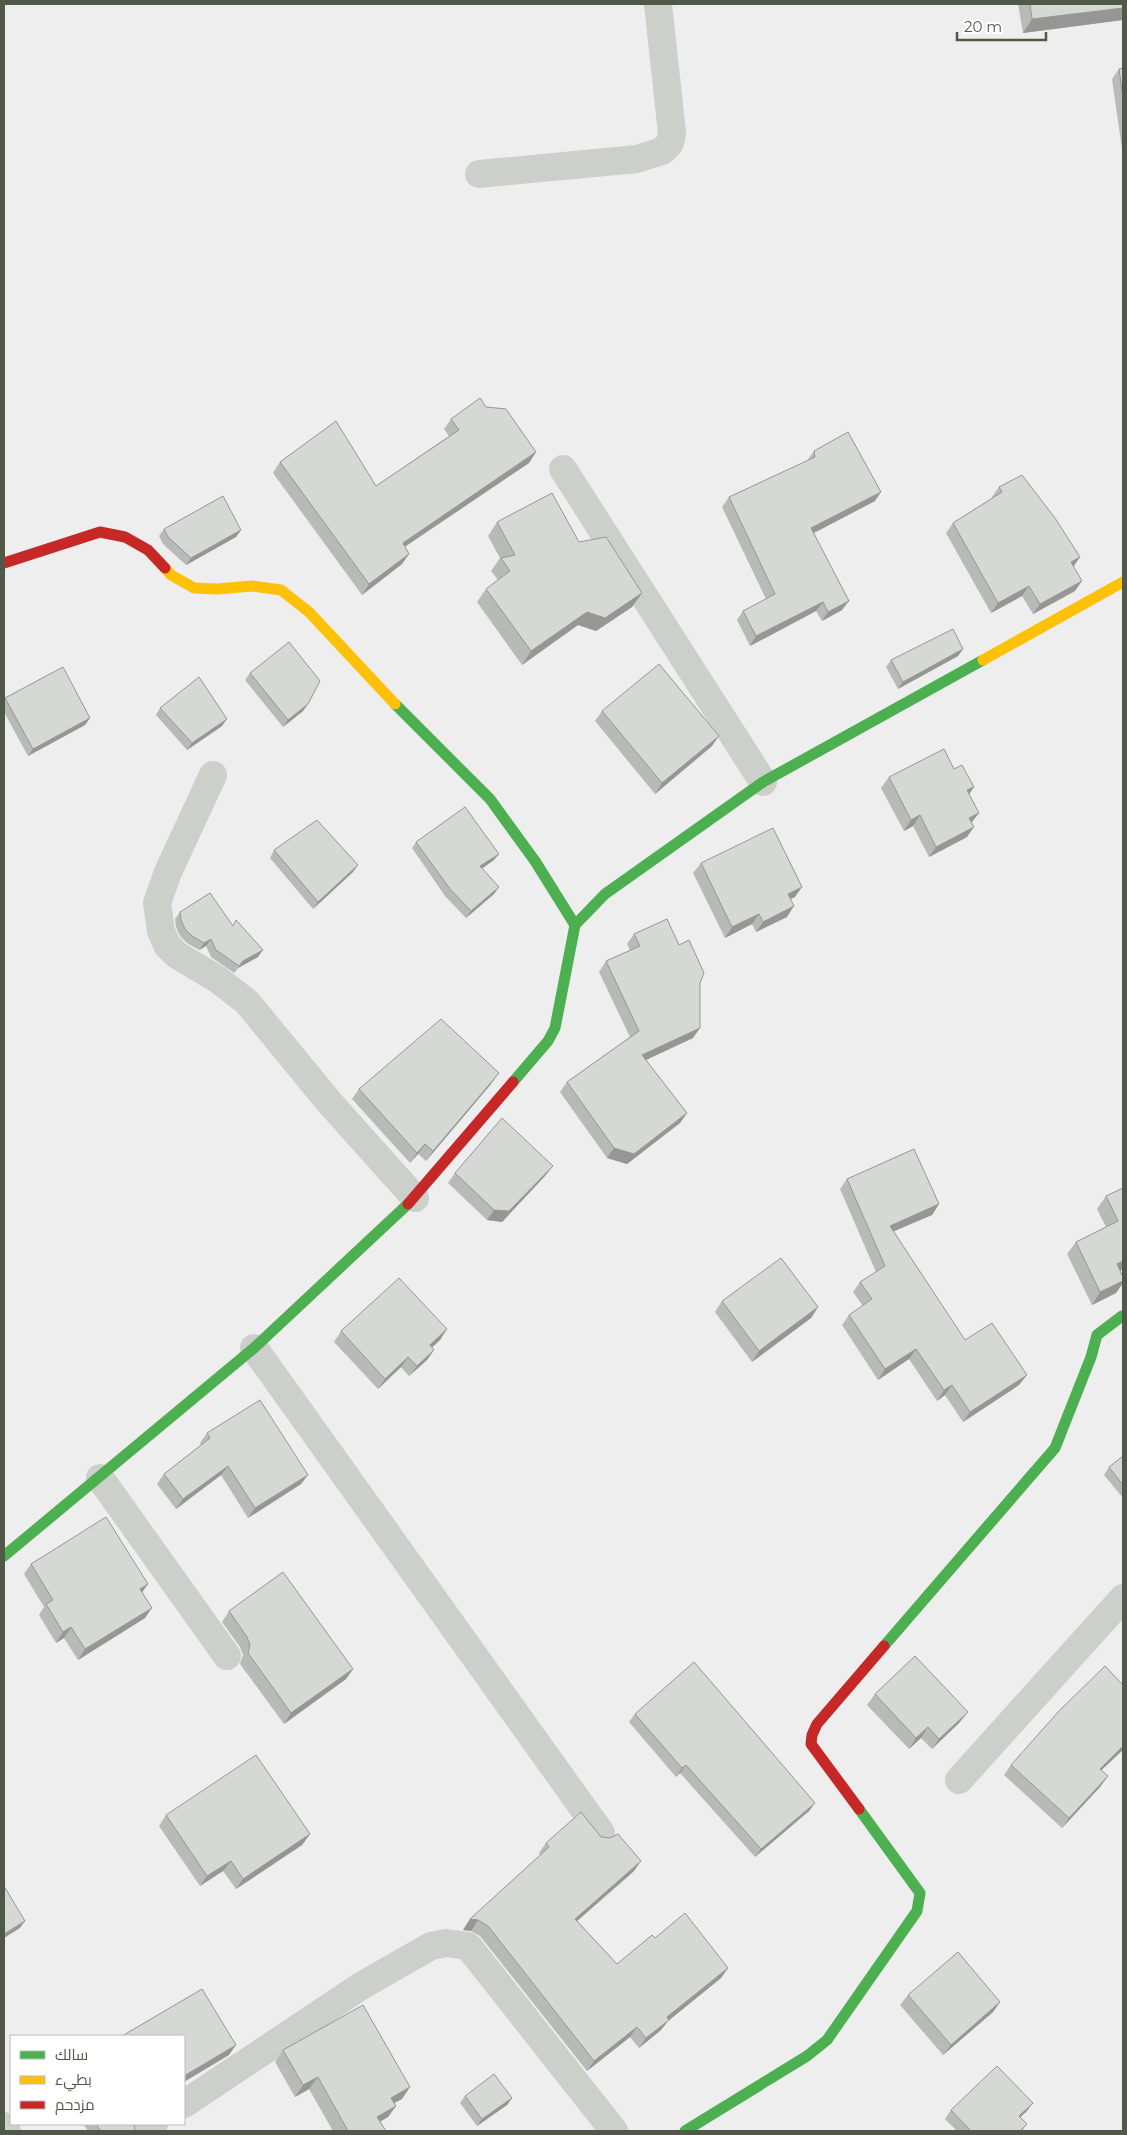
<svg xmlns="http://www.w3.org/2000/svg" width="1127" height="2135" viewBox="0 0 1127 2135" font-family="Montserrat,Cairo,sans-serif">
  <rect width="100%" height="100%" fill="#eee"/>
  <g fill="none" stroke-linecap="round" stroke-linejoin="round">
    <path stroke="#cdcfca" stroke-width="28" d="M 479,174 L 637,159 L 662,151 L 670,143 L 672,133 L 658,4
      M 563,469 L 763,782
      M 213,775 L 168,872 L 157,903 L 161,931 L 167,945 L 177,955 L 217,979 L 247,1002 L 329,1102 L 415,1198
      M 254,1348 L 601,1833
      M 100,1478 L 227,1656
      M 959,1780 L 1123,1598
      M 184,2104 L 361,1986 L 431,1946 L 446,1943 L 468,1946 L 614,2131
      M 4,2126 L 7,2131
      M 142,2131 L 154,2124"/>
    <path stroke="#4caf50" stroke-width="11" d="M 395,704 L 490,799 L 535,861 L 575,925
      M 513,1082 L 548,1041 L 555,1028 L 575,925 L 605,894 L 763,782 L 983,660
      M 4,1556 L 254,1348 L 408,1204
      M 884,1646 L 1055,1448 L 1091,1357 L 1097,1335 L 1122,1316
      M 685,2131 L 807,2056 L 827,2040 L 917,1911 L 920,1893 L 859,1809"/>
    <path stroke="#ffc107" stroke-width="11" d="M 165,568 L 171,575 L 194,588 L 217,589 L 252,586 L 281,590 L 309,612 L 395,704
      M 983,660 L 1123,582"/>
    <path stroke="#c62828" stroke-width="11" d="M 4,563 L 100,532 L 125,537 L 148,550 L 165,568
      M 408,1204 L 513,1082
      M 859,1809 L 811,1744 L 812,1735 L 817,1724 L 884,1646"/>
  </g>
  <path fill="#b8bab7" d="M 1018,4 L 1123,4 L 1123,20 L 1023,33 Z
    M 1123,68 L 1123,156 L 1112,79 L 1119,69 Z
    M 486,407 L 536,452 L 529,463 L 405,547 L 409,554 L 402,564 L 362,595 L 273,473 L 280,462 L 376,486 L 449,436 L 444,429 L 451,419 Z
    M 814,451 L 875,501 L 814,533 L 842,610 L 822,621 L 816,611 L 750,646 L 737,620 L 743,611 L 766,599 L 722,507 L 729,497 L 807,461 Z
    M 999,487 L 1080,557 L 1074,566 L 1075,591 L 1033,614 L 1022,596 L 991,613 L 946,533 L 953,523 L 992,498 L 992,497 Z
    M 497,522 L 579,542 L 642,593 L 632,607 L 596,631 L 578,625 L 522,665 L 477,602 L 486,589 L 498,580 L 491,571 L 500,558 L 488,536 Z
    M 164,529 L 241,530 L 236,537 L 186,565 L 163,544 L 159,536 Z
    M 963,649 L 958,656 L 898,689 L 886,667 L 891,660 Z
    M 250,673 L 308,704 L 303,711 L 283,727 L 245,680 Z
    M 5,698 L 90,718 L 85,725 L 28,756 L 4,712 L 4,700 Z
    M 160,708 L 222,726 L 187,750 L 156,715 Z
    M 602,711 L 712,746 L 655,794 L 595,721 Z
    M 954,769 L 974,787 L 969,794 L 979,813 L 972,822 L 967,837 L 929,857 L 913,826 L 904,831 L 881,788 L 889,777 Z
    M 416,842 L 494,860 L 482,868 L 494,894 L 466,918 L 445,896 L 412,848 Z
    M 274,850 L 358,865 L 353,872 L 313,909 L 270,858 Z
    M 701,863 L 795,897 L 790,899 L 787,917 L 756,932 L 752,924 L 725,938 L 693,873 Z
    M 180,912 L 233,926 L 236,920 L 258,957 L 238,968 L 234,973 L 211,957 L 206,946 L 199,950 L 187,943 L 180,936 L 176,927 L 175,919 Z
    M 634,934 L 679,945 L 700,983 L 693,1038 L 646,1060 L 687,1113 L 680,1123 L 627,1164 L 607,1158 L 560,1092 L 567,1082 L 630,1037 L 599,972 L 606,961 L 630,950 L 627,944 Z
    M 491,1084 L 426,1161 L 418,1154 L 410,1163 L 352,1099 L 359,1089 Z
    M 455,1173 L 545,1176 L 502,1222 L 487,1220 L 448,1183 Z
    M 847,1179 L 939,1204 L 932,1215 L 893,1231 L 965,1340 L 1019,1385 L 963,1422 L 945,1395 L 937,1401 L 909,1359 L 878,1380 L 842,1325 L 849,1315 L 863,1306 L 853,1292 L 860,1282 L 876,1272 L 840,1189 Z
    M 1123,1188 L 1123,1269 L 1120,1271 L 1123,1277 L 1123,1283 L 1116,1293 L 1092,1305 L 1067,1254 L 1076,1242 L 1106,1227 L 1097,1209 L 1106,1196 Z
    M 722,1301 L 818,1307 L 811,1318 L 752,1362 L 715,1312 Z
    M 447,1329 L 440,1340 L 432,1347 L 434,1350 L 427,1360 L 409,1376 L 401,1367 L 378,1389 L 334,1342 L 341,1331 Z
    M 207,1433 L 301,1484 L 248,1518 L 221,1475 L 176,1509 L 157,1484 L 164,1474 L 201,1445 L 200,1443 Z
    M 1123,1456 L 1123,1498 L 1104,1475 L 1109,1467 Z
    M 31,1564 L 142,1592 L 145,1618 L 78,1660 L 64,1638 L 56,1643 L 39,1615 L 44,1607 L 24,1574 Z
    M 229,1611 L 353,1669 L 346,1679 L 284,1724 L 240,1664 L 243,1655 L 240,1647 L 222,1622 Z
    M 875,1694 L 960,1722 L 932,1749 L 921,1738 L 909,1749 L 867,1705 Z
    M 635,1714 L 815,1803 L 809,1811 L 755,1857 L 680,1773 L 676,1777 L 629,1722 Z
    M 1011,1765 L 1102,1771 L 1108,1776 L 1100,1787 L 1062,1828 L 1004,1775 Z
    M 166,1815 L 310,1834 L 302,1845 L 236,1889 L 223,1871 L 200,1886 L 159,1826 Z
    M 601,1837 L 634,1871 L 577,1921 L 617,1964 L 655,1938 L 728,1968 L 721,1978 L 668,2021 L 661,2030 L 639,2048 L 630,2037 L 587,2071 L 480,1936 L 471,1931 L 463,1930 L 470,1919 L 540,1855 L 539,1853 L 546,1843 Z
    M 908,1995 L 1000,2002 L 993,2012 L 943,2055 L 900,2005 Z
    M 283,2050 L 402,2099 L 394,2103 L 396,2106 L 388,2117 L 380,2122 L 386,2131 L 333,2131 L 309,2089 L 295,2097 L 275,2062 Z
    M 465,2096 L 512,2098 L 507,2105 L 477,2126 L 460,2103 Z
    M 951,2110 L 1027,2111 L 1020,2117 L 1027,2124 L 1022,2131 L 957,2131 L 945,2119 Z
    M 83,2124 L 134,2124 L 135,2130 L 137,2131 L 88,2131 Z"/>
  <path fill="#969795" d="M 1123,8 L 1123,20 L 1023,33 L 1032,19 Z
    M 536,452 L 529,463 L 395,553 L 403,543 Z
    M 881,492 L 875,501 L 804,538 L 811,528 Z
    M 241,530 L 236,537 L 186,565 L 191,558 Z
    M 409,554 L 402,564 L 362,595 L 369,584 Z
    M 1080,557 L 1073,567 L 1071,562 Z
    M 1082,581 L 1075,591 L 1033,614 L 1040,604 Z
    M 1029,586 L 1022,596 L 991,613 L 998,603 Z
    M 642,593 L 632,607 L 596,631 L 578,625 L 522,665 L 531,651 L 587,612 Z
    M 849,601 L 842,610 L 822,621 L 828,612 Z
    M 823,602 L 816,611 L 750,646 L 756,636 Z
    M 963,649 L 958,656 L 898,689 L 903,682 Z
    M 308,704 L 303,711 L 283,727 L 288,720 Z
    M 90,718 L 85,725 L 28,756 L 33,749 Z
    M 227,719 L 222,726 L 187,750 L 192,743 Z
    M 719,736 L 712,746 L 655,794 L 662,783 Z
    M 974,787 L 967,797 L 967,790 Z
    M 979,813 L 971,823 L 969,818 Z
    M 920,815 L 913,826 L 904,831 L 911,820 Z
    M 974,827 L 967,837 L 929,857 L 936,847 Z
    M 499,854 L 494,860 L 476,873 L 480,866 Z
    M 358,865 L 353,872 L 313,909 L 318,902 Z
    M 499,887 L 494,894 L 466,918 L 471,911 Z
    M 802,887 L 795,897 L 780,904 L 788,894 Z
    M 794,906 L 787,917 L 756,932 L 763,922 Z
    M 759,914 L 752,924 L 725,938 L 732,927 Z
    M 211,939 L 206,946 L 199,950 L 204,943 Z
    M 263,950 L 258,957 L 238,968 L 234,973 L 243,961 Z
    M 700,1028 L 693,1038 L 635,1065 L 642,1055 Z
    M 499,1073 L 491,1084 L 426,1161 L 433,1151 Z
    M 687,1113 L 680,1123 L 627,1164 L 607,1158 L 614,1148 Z
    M 425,1144 L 418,1154 L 410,1163 L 417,1153 Z
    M 553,1166 L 545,1176 L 502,1222 L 487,1220 L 494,1210 Z
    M 939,1204 L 932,1215 L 883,1236 L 890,1226 Z
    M 1123,1261 L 1123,1269 L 1108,1277 L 1117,1264 Z
    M 1123,1281 L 1123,1283 L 1116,1293 L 1092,1305 L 1100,1292 Z
    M 818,1307 L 811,1318 L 752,1362 L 759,1351 Z
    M 447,1329 L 440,1340 L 423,1356 L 430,1345 Z
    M 916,1349 L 909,1359 L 878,1380 L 885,1369 Z
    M 434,1350 L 427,1360 L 409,1376 L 417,1366 Z
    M 408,1357 L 401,1367 L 378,1389 L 385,1379 Z
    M 1027,1375 L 1019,1385 L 963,1422 L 970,1412 Z
    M 952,1385 L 945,1395 L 937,1401 L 944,1390 Z
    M 228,1466 L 221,1475 L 176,1509 L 183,1499 Z
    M 308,1475 L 301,1484 L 248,1518 L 255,1508 Z
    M 148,1584 L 141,1594 L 140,1589 Z
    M 152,1608 L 145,1618 L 78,1660 L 85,1649 Z
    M 71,1627 L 64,1638 L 56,1643 L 63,1632 Z
    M 353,1669 L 346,1679 L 284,1724 L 291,1713 Z
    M 968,1712 L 960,1722 L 932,1749 L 939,1739 Z
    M 928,1727 L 921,1738 L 909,1749 L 916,1738 Z
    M 1123,1746 L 1123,1750 L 1092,1779 L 1100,1769 Z
    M 686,1765 L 680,1773 L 676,1777 L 682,1768 Z
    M 1108,1776 L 1100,1787 L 1062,1828 L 1069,1818 Z
    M 815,1803 L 809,1811 L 755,1857 L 761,1849 Z
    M 310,1834 L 302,1845 L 236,1889 L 243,1879 Z
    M 231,1861 L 223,1871 L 200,1886 L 207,1876 Z
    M 641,1861 L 634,1871 L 568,1929 L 575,1919 Z
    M 470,1919 L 478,1920 L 471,1931 L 463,1930 Z
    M 25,1921 L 20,1928 L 4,1938 L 4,1934 Z
    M 728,1968 L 721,1978 L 668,2021 L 661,2030 L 639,2048 L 646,2038 L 667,2017 Z
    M 1000,2002 L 993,2012 L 943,2055 L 951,2045 Z
    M 637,2027 L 630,2037 L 587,2071 L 594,2061 Z
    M 236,2045 L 229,2055 L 184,2082 L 184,2076 Z
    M 318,2077 L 309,2089 L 295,2097 L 303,2085 Z
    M 410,2087 L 402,2099 L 383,2109 L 391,2098 Z
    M 512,2098 L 507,2105 L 477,2126 L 482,2119 Z
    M 1033,2103 L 1027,2111 L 1013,2124 L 1019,2116 Z
    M 396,2106 L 388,2117 L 368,2128 L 377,2117 Z"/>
  <path fill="#d6d8d5" stroke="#969795" d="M 1030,4 L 1123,4 L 1123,8 L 1032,19 Z
    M 1123,68 L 1123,97 L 1119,69 Z
    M 480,398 L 486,407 L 506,409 L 536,452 L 403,543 L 409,554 L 369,584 L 280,462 L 336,421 L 376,486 L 459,430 L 451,419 Z
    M 848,432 L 881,492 L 811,528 L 849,601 L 828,612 L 823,602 L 756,636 L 743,611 L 775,594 L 729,497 L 815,457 L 814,451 Z
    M 1022,475 L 1055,518 L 1080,557 L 1071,562 L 1082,581 L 1040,604 L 1029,586 L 998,603 L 953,523 L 1002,492 L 999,487 Z
    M 552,493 L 579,542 L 606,537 L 642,593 L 605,618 L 587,612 L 531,651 L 486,589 L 510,571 L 501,558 L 515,555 L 497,522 Z
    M 223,496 L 241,530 L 191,558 L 168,537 L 164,529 Z
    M 953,629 L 963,649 L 903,682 L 891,660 Z
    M 289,642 L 320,681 L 308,704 L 288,720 L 250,673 Z
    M 659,664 L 719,736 L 662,783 L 602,711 Z
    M 63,667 L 90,718 L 33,749 L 5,698 Z
    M 199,677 L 227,719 L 192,743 L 160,708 Z
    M 944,749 L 954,769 L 962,765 L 974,787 L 967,790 L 979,813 L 969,818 L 974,827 L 936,847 L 920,815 L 911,820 L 889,777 Z
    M 465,807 L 499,854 L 480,866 L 499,887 L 471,911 L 450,889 L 416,842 Z
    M 317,820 L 358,865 L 318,902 L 274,850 Z
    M 773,828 L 802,887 L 788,894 L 794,906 L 763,922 L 759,914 L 732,927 L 701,863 Z
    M 210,893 L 233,926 L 236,920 L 263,950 L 243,961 L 239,966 L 216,950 L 211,939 L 204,943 L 192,936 L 185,929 L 181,920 L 180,912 Z
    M 667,919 L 679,945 L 689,940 L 704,973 L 700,983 L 700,1028 L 642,1055 L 687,1113 L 634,1154 L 614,1148 L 567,1082 L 639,1031 L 606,961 L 640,946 L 634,934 Z
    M 441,1019 L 499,1073 L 433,1151 L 425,1144 L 417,1153 L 359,1089 Z
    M 502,1118 L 553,1166 L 509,1211 L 494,1210 L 455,1173 Z
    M 914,1149 L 939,1204 L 890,1226 L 965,1340 L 992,1323 L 1027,1375 L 970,1412 L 952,1385 L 944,1390 L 916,1349 L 885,1369 L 849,1315 L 872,1299 L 860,1282 L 885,1266 L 847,1179 Z
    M 1123,1188 L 1123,1261 L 1117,1264 L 1123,1277 L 1123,1281 L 1100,1292 L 1076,1242 L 1118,1221 L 1106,1196 Z
    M 781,1258 L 818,1307 L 759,1351 L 722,1301 Z
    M 399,1278 L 447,1329 L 430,1345 L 434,1350 L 417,1366 L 408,1357 L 385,1379 L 341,1331 Z
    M 260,1400 L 308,1475 L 255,1508 L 228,1466 L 183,1499 L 164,1474 L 210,1438 L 207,1433 Z
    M 1123,1456 L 1123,1485 L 1109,1467 Z
    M 106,1517 L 148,1584 L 140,1589 L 152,1608 L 85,1649 L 71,1627 L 63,1632 L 46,1604 L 53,1600 L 31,1564 Z
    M 283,1572 L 353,1669 L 291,1713 L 248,1653 L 250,1645 L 247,1637 L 229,1611 Z
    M 915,1656 L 968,1712 L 939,1739 L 928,1727 L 916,1738 L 875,1694 Z
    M 694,1662 L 815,1803 L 761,1849 L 686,1765 L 682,1768 L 635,1714 Z
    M 1105,1666 L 1123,1685 L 1123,1746 L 1100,1769 L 1108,1776 L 1069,1818 L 1011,1765 L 1059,1711 Z
    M 256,1755 L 310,1834 L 243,1879 L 231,1861 L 207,1876 L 166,1815 Z
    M 581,1812 L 601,1837 L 610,1838 L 618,1834 L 641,1861 L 575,1919 L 617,1964 L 652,1935 L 655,1938 L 685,1913 L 728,1968 L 667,2017 L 669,2020 L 646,2038 L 637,2027 L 594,2061 L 488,1926 L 478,1920 L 470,1919 L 549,1847 L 546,1843 Z
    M 4,1886 L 25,1921 L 4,1934 Z
    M 958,1952 L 1000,2002 L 951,2045 L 908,1995 Z
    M 202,1989 L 236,2045 L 184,2076 L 184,2036 L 122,2036 Z
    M 363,2005 L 410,2087 L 391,2098 L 396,2106 L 377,2117 L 386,2131 L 348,2131 L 318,2077 L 303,2085 L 283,2050 Z
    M 997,2066 L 1033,2103 L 1019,2116 L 1027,2124 L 1020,2131 L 971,2131 L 951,2110 Z
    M 494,2074 L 512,2098 L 482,2119 L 465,2096 Z
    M 96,2124 L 134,2124 L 135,2130 L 137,2131 L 101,2131 Z"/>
  <rect width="1127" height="2135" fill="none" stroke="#505847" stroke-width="10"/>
  <rect x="10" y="2035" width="175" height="90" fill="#ffffff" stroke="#b9bcb5"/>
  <rect x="20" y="2051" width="25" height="8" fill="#4caf50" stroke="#b9bcb5"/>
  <text x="55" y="2060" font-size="15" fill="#505847">سالك</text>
  <rect x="20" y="2076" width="25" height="8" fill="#ffc107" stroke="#b9bcb5"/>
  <text x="55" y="2085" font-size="15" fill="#505847">بطيء</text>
  <rect x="20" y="2101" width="25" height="8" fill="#c62828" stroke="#b9bcb5"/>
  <text x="55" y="2110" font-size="15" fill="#505847">مزدحم</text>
  <path d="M957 32v8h89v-8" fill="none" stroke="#505847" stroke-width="2.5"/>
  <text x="964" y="32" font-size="15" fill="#505847" stroke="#ffffff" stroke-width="4" paint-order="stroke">20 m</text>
</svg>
